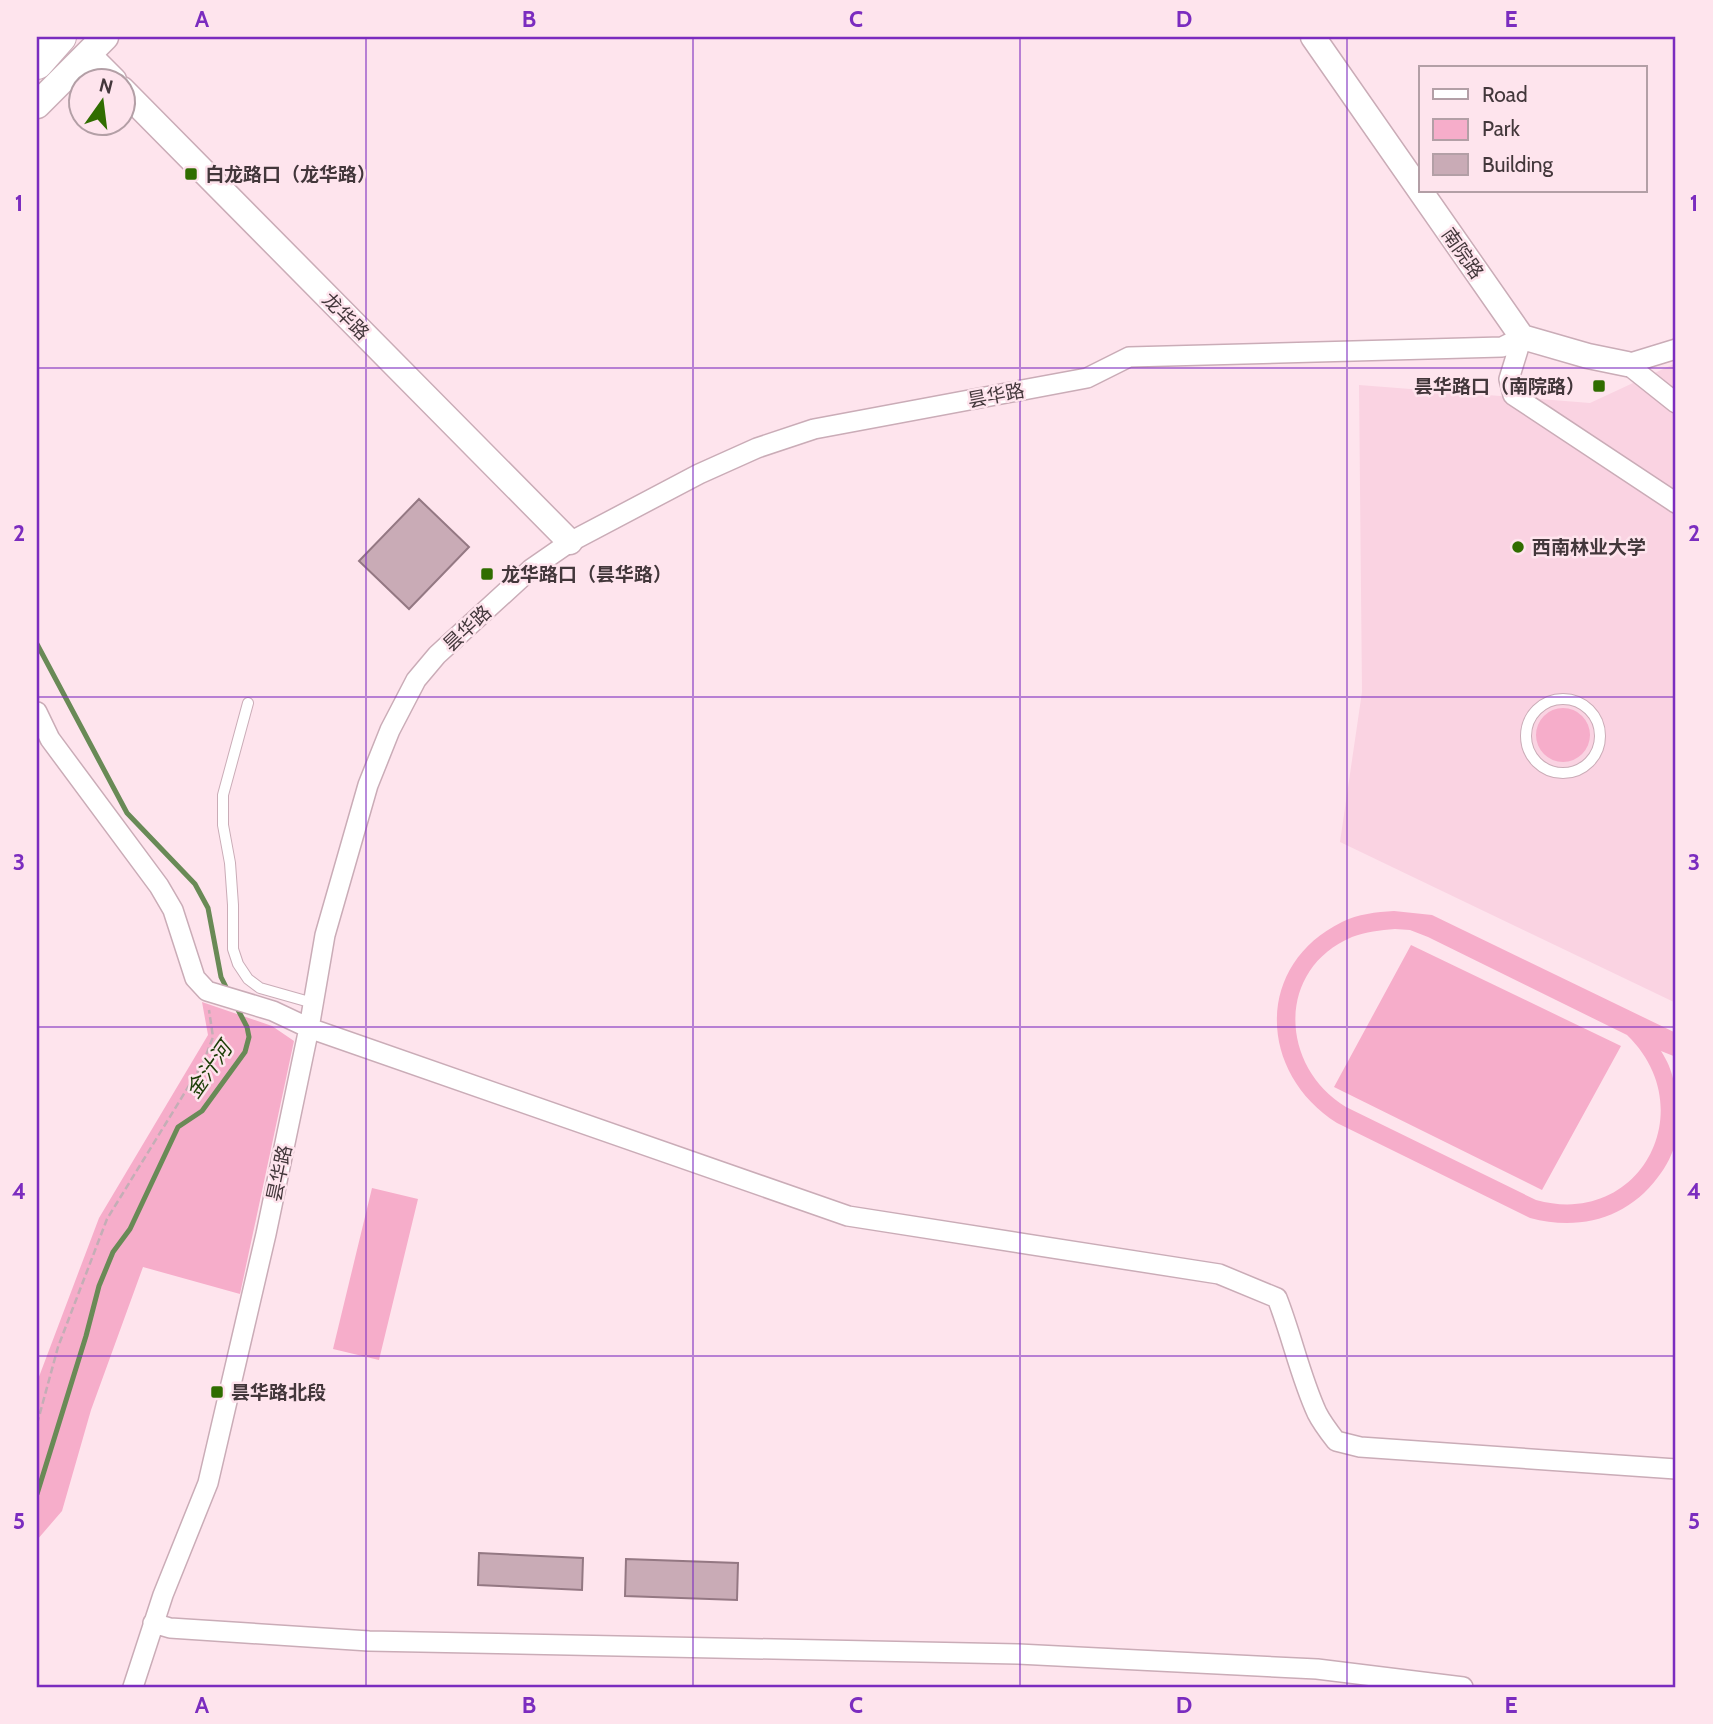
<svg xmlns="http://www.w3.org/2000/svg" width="1713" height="1724" viewBox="0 0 1713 1724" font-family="Cabin,'Noto Sans SC',sans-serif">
  <rect width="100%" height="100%" fill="#fee4ed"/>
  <path fill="#fad3e2" d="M 1676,363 L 1676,1003 L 1340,842 L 1362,692 L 1359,385 L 1590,403 Z"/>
  <path fill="#f6adca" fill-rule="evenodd" d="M1536 735a27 27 0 1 1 54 0a27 27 0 1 1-54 0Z
    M 1394,911 L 1432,915 L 1676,1033 L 1676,1057 L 1661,1051 C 1674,1071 1676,1088 1676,1112 C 1676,1121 1677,1130 1676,1139 C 1674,1152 1666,1167 1658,1177 C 1627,1219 1579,1231 1530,1218 L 1337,1123 C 1258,1073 1254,965 1342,922 C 1358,914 1376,912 1394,911 ZM 1395,929 L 1410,930 L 1428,937 L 1627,1035 C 1703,1108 1641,1229 1536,1200 L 1346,1107 C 1279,1066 1276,969 1352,937 C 1366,932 1380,930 1395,929 Z
    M 1411,945 L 1621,1046 L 1542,1190 L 1334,1087 Z
    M 202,1002 L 272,1026 L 294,1041 L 240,1294 L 143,1267 L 91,1410 L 62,1511 L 37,1540 L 37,1382 L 99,1218 L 208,1035 Z
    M 372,1188 L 418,1199 L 379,1360 L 333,1349 Z"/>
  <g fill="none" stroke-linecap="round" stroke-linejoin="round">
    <path stroke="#698a56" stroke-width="5" d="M 37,644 L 127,813 L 195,884 L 208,908 L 221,977 L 228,991
      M 37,1494 L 86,1336 L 99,1286 L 113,1252 L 130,1229 L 178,1127 L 202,1111 L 245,1052 L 249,1037 L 247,1027 L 236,1006"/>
  </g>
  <path fill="#c9abb6" stroke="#947883" stroke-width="2" d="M 419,499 L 469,547 L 409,609 L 359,561 Z
    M 479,1553 L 583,1558 L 582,1590 L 478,1585 Z
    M 626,1559 L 738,1563 L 737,1600 L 625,1596 Z"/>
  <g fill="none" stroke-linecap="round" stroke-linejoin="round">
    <defs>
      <path id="service" d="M1526 736a37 37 0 1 1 74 0a37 37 0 1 1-74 0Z
        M 248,703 L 223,795 L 223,825 L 230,863 L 233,905 L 233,949 L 238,964 L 248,979 L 260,988 L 313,1003"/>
      <path id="minor" d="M 1522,337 L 1509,379 L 1513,395 L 1676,503
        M 1627,364 L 1676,403
        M 1627,364 L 1676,349
        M 37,712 L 50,739 L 159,886 L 173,910 L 195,978 L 207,991 L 273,1011 L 309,1028 L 848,1216 L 1219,1274 L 1277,1298 C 1292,1336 1300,1376 1317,1413 C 1322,1423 1329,1432 1336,1441 L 1360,1447 L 1676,1469
        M 153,1623 L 170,1628 L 369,1641 L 1018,1654 L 1317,1669 L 1463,1687
        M 133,1687 L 163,1595 L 208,1483 L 266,1234 L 309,1028 L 325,935 L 368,785 L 390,730 L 416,680 L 437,655 L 531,569 L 570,542 L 699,474 L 757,448 L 814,429 L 1087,378 L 1129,357 L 1502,347 L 1522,337"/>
      <path id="tertiary" d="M 1313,37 L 1522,337 L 1588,356 L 1627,364
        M 88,54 L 114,80
        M 122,89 L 570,542"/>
      <path id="secondary" d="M 37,105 L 105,37"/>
      <path id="trunk" d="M 37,63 L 60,37"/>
    </defs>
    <use href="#service" stroke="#caacb7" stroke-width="12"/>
    <use href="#minor" stroke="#caacb7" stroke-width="22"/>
    <use href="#tertiary" stroke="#caacb7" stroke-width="27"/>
    <use href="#secondary" stroke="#caacb7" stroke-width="29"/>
    <use href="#trunk" stroke="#caacb7" stroke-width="34"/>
    <path stroke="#c4aeb6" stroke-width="2.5" stroke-dasharray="7 3.5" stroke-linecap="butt" d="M 37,1424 L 58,1347 L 107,1219 L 203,1063 L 213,1037 L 209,1010"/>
    <use href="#service" stroke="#fff" stroke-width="10"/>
    <use href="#minor" stroke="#fff" stroke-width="19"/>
    <use href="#tertiary" stroke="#fff" stroke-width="24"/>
    <use href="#secondary" stroke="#fff" stroke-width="26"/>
    <use href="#trunk" stroke="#fff" stroke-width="32"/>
  </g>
  <path fill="none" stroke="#7b2cbf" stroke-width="2" stroke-opacity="0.55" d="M 366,37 L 366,1687M 693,37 L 693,1687M 1020,37 L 1020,1687M 1347,37 L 1347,1687M 37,368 L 1676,368M 37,697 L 1676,697M 37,1027 L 1676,1027M 37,1356 L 1676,1356"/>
  <g fill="#306d00" stroke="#fee4ed" stroke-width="2.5">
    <rect x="184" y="167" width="14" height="14" rx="3.5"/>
    <rect x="1592" y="379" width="14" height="14" rx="3.5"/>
    <circle cx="1518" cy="547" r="7"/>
    <rect x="480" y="567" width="14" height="14" rx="3.5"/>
    <rect x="210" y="1385" width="14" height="14" rx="3.5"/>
  </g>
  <g text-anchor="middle" stroke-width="5" stroke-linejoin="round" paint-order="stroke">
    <g font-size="19" font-weight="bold" fill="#43373b" stroke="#fee4ed" text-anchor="start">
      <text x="205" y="181">白龙路口（龙华路）</text>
      <text x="1585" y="393" text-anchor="end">昙华路口（南院路）</text>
      <text x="1532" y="554">西南林业大学</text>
      <text x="501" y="581">龙华路口（昙华路）</text>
      <text x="231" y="1399">昙华路北段</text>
    </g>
    <g font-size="19" fill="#43373b" stroke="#fee4ed">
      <text transform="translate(1463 253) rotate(55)" y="7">南院路</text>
      <text transform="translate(346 316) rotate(45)" y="7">龙华路</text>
      <text transform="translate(996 395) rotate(-11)" y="7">昙华路</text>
      <text transform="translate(467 628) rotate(-43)" y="7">昙华路</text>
      <text transform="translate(279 1173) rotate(-78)" y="7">昙华路</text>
    </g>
    <g font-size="21" font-style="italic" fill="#1b3d06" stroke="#fee4ed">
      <text transform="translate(209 1070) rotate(-55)" y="7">金汁河</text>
    </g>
  </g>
  <rect width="1713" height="1724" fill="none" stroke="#fee4ed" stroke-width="77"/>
  <rect x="1419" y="66" width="228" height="126" fill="#fee4ed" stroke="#b39fa6" stroke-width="2"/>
  <rect x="1433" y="89" width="35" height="10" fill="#ffffff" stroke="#b39fa6" stroke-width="2"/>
  <text x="1482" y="102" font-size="21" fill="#43373b">Road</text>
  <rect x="1433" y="119" width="35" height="21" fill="#f6adca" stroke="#b39fa6" stroke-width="2"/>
  <text x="1482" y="136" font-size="21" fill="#43373b">Park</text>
  <rect x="1433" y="154" width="35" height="21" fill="#c9abb6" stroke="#b39fa6" stroke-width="2"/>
  <text x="1482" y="172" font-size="21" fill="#43373b">Building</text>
  <g transform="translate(102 102) rotate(14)"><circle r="33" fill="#fee4ed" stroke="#b39fa6" stroke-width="2"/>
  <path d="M0-5L12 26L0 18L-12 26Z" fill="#306d00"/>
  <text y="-10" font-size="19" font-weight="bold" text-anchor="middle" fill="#43373b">N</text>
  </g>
  <rect x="38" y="38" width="1636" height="1648" fill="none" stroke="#7b2cbf" stroke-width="2.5"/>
  <g font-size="23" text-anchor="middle" font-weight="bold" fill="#7b2cbf">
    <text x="202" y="27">A</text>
    <text x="529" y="27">B</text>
    <text x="856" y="27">C</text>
    <text x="1184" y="27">D</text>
    <text x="1511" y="27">E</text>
    <text x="19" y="211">1</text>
    <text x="1694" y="211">1</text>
    <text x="19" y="541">2</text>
    <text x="1694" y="541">2</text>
    <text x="19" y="870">3</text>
    <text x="1694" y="870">3</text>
    <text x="19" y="1199">4</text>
    <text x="1694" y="1199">4</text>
    <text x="19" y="1529">5</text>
    <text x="1694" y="1529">5</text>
    <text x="202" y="1713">A</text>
    <text x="529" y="1713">B</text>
    <text x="856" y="1713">C</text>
    <text x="1184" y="1713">D</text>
    <text x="1511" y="1713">E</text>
  </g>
</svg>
